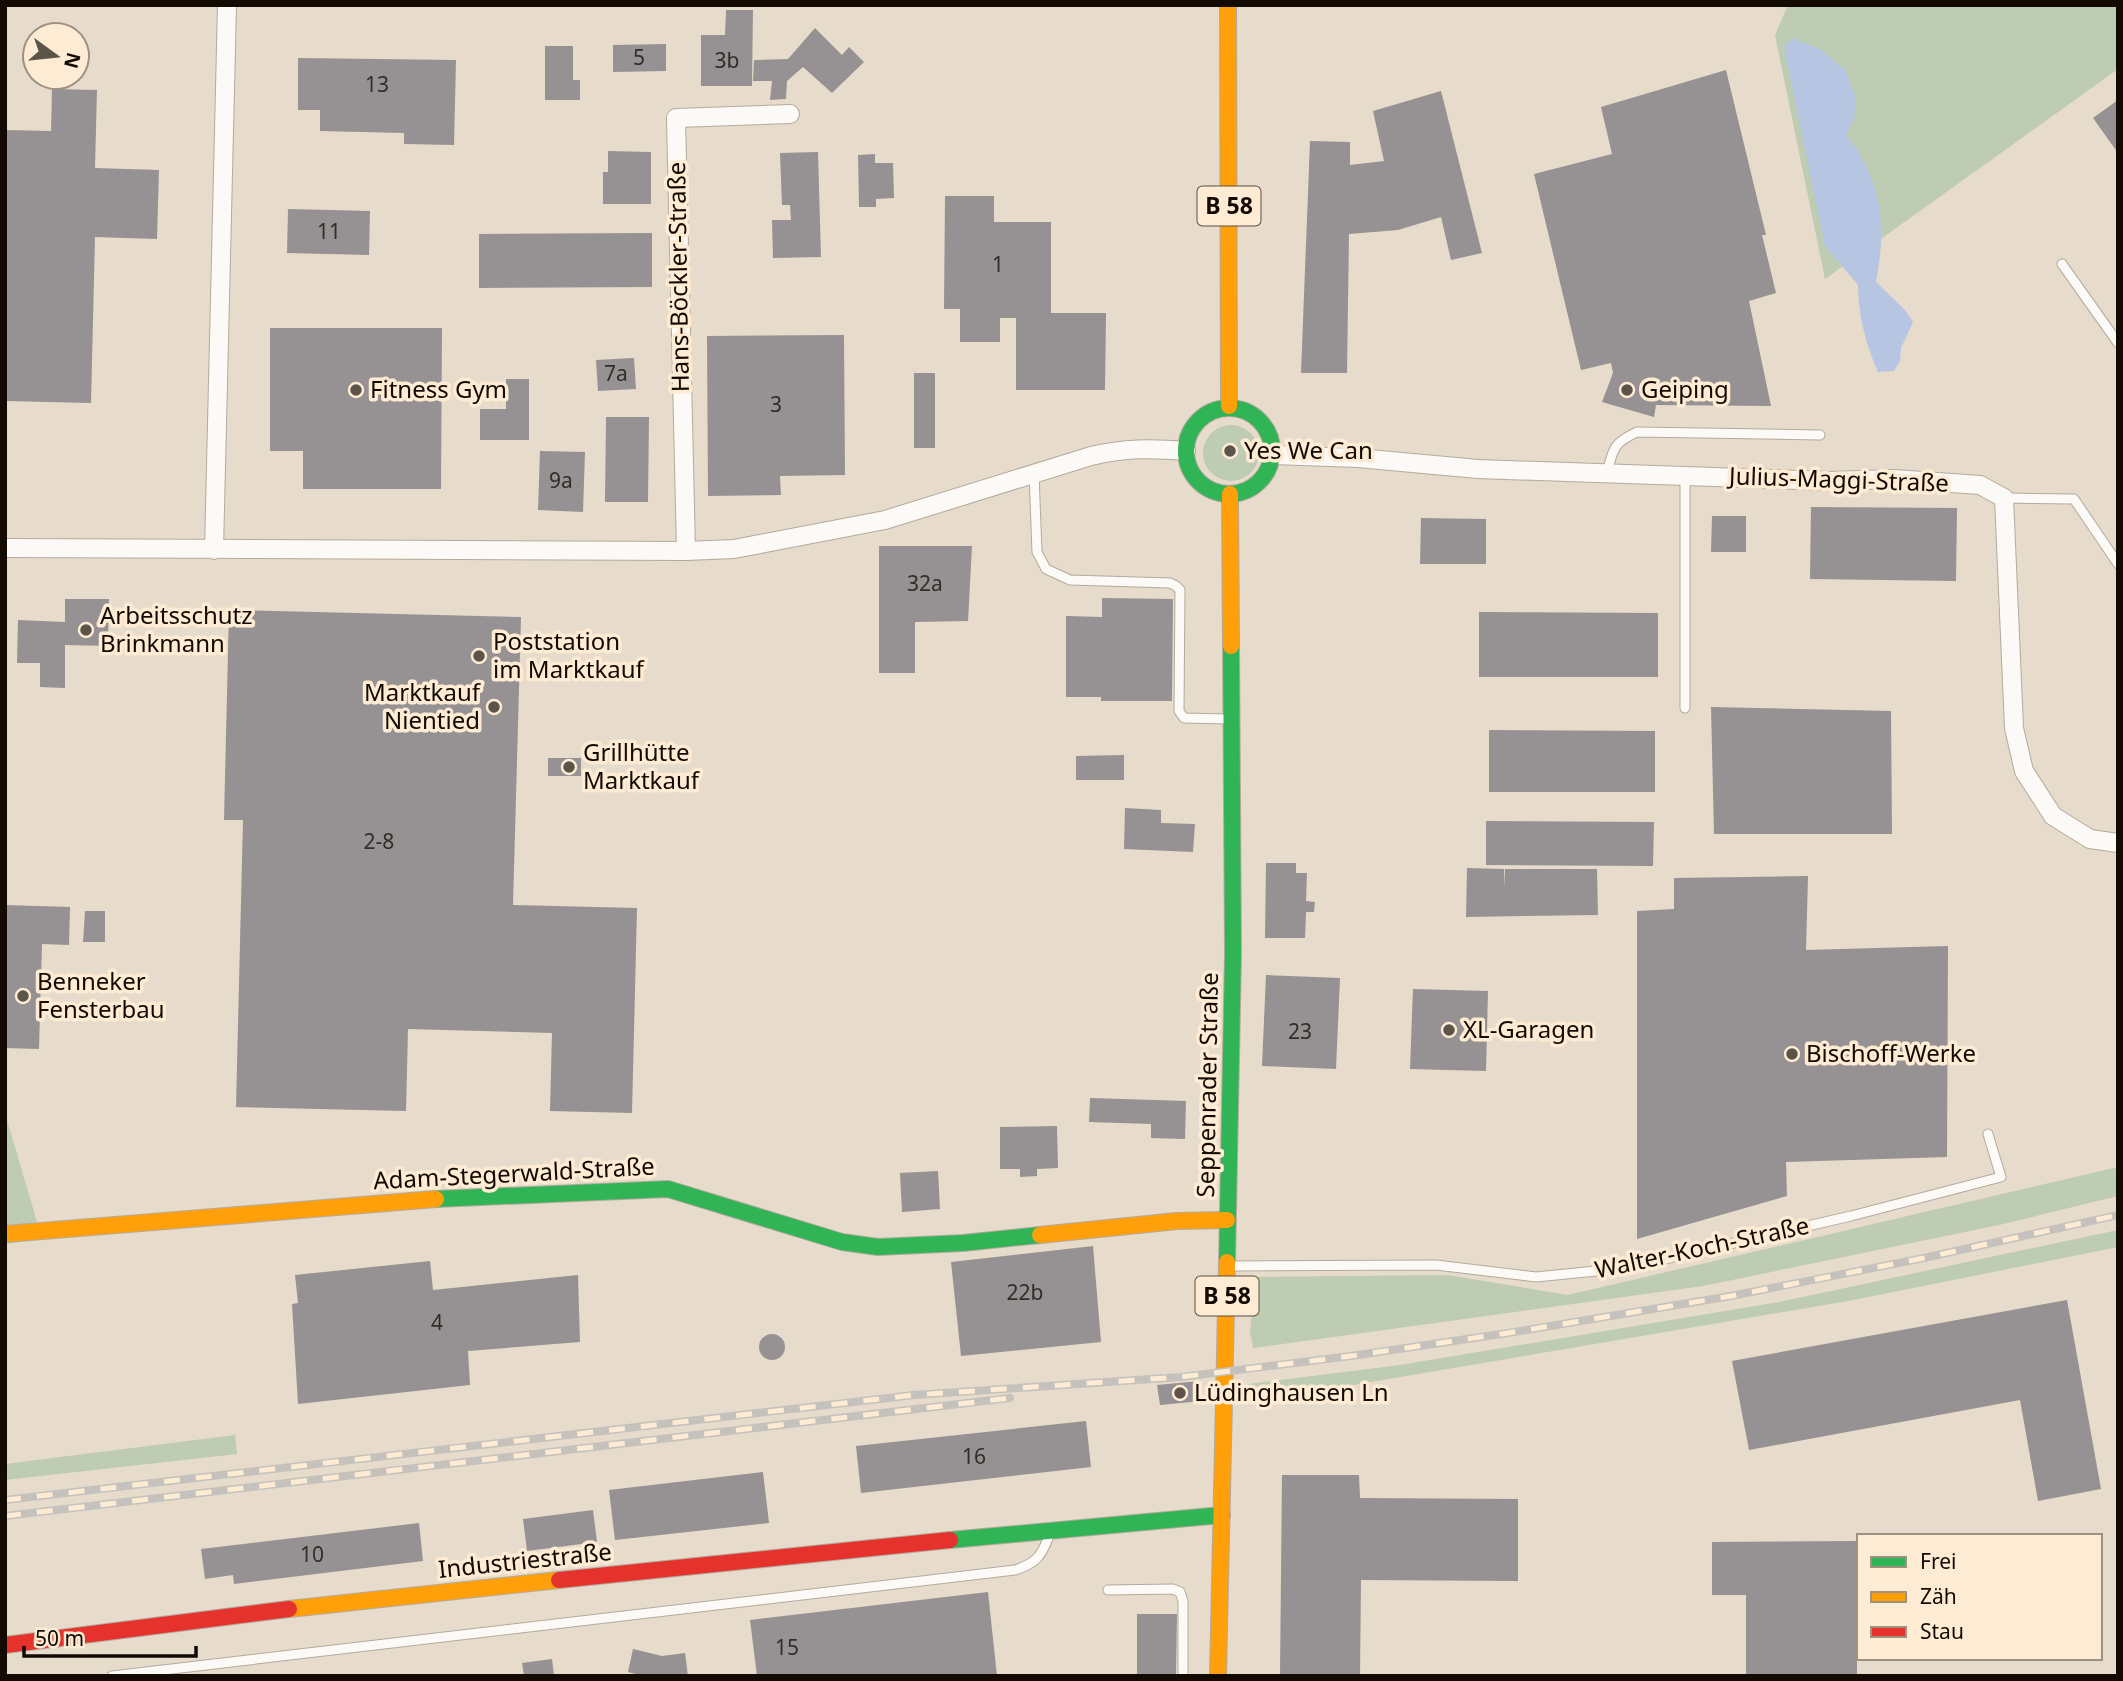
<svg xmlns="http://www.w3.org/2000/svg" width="2123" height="1681" viewBox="0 0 2123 1681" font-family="'Noto Sans',sans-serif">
  <rect width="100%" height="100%" fill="#e7dbcb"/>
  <path fill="#bdccb3" d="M 1788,5 L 2118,5 L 2118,69 L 1825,279 L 1775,35 Z
    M1203 453a28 28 0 1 1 56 0a28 28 0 1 1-56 0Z
    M 5,1113 L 42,1239 L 5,1244 Z
    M 2118,1167 L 2118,1196 L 1999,1225 L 1703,1286 L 1253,1348 L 1250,1331 L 1256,1277 L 1448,1275 L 1568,1295 Z
    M 2118,1230 L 2118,1247 L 1848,1301 L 1353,1385 L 1247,1396 L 1248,1384 L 1400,1365 L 1779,1302 Z
    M 235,1435 L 237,1454 L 5,1480 L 5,1464 Z"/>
  <path fill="#b6c5e1" d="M 1792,38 L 1821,50 L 1845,70 L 1856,99 L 1854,120 L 1846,134 C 1882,182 1887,224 1876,282 L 1905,310 L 1913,322 L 1901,348 L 1900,361 L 1894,371 L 1878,372 C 1866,345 1858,314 1858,285 L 1825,246 L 1784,47 Z"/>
  <path fill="#969192" d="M 726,10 L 753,10 L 752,86 L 701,86 L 701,35 L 725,35 Z
    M 815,28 L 842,55 L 849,47 L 864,62 L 832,93 L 803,67 L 787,81 L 786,99 L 770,100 L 772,81 L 753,81 L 754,60 L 788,59 Z
    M 666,44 L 666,71 L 613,72 L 613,45 Z
    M 545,46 L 573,46 L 573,80 L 580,80 L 580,100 L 545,100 Z
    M 298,58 L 456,60 L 454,145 L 404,144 L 404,133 L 320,131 L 320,110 L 298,110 Z
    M 1726,70 L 1766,235 L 1762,235 L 1776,293 L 1749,301 L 1771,406 L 1656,405 L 1654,417 L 1602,402 L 1613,373 L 1611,363 L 1581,370 L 1534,174 L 1612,154 L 1601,107 Z
    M 52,89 L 97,90 L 95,168 L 159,170 L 157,239 L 95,237 L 91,403 L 5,401 L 5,130 L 51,131 Z
    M 1441,91 L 1482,253 L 1451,260 L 1441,217 L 1398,230 L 1349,234 L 1347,373 L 1301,373 L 1310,141 L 1350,142 L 1350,165 L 1384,161 L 1373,111 Z
    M 2118,100 L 2118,153 L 2093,118 Z
    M 608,151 L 651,152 L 651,204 L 603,204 L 603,172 L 608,172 Z
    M 818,152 L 821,257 L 773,258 L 772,220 L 791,220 L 790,205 L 782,205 L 780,153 Z
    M 875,154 L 875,163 L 893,163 L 894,198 L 876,199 L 876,207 L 859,207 L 858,155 Z
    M 945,196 L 994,196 L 994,222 L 1051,222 L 1051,313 L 1106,313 L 1105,390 L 1016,390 L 1016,318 L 1000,318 L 1000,342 L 960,342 L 960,309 L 944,309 Z
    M 288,209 L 370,211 L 369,255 L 287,253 Z
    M 652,233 L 652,287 L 479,288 L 479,234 Z
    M 270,328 L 442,328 L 441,489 L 303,489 L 303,451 L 270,451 Z
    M 844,335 L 845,475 L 780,476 L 781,495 L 708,496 L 707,336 Z
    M 634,358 L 636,389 L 598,391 L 596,360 Z
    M 914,373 L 935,373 L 935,448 L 914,448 Z
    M 506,379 L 529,379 L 529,440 L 480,440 L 480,409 L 506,409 Z
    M 606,417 L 649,417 L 648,502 L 605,502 Z
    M 540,451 L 585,452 L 583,512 L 538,510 Z
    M 1811,507 L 1957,508 L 1956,581 L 1810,579 Z
    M 1712,516 L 1746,516 L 1746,552 L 1711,552 Z
    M 1421,518 L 1486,519 L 1486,564 L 1420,564 Z
    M 879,546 L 972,546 L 968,621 L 915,622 L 915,673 L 879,673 Z
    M 1102,598 L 1173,599 L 1172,701 L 1101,701 L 1101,697 L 1066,697 L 1066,616 L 1102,617 Z
    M 65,599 L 109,599 L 108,646 L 65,645 L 65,688 L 40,687 L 40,663 L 17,663 L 18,620 L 65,622 Z
    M 229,610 L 521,617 L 513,905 L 637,908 L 632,1113 L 550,1111 L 552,1033 L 408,1029 L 406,1111 L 236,1107 L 243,820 L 224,820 Z
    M 1479,612 L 1658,613 L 1658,677 L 1479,677 Z
    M 1711,707 L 1891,711 L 1892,834 L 1714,834 Z
    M 1489,730 L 1655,731 L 1655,792 L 1489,792 Z
    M 1124,755 L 1124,780 L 1076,780 L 1076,756 Z
    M 548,758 L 581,758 L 581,776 L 548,776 Z
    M 1125,808 L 1161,810 L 1161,823 L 1195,824 L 1193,852 L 1124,849 Z
    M 1486,821 L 1654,822 L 1653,866 L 1486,865 Z
    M 1266,863 L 1296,863 L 1296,873 L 1307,873 L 1306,901 L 1315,902 L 1314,912 L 1306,912 L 1305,938 L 1265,938 Z
    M 1467,868 L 1504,869 L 1504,889 L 1505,869 L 1597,869 L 1598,915 L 1466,917 Z
    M 1808,876 L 1806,950 L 1948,946 L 1947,1157 L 1786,1162 L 1787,1196 L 1637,1239 L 1637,911 L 1674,909 L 1674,878 Z
    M 5,905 L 70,907 L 69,945 L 42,944 L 39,1049 L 5,1048 Z
    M 85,911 L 105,911 L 105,942 L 83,942 Z
    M 1266,975 L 1340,978 L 1336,1069 L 1262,1066 Z
    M 1413,989 L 1488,991 L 1486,1071 L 1410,1069 Z
    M 1090,1098 L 1186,1101 L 1185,1139 L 1151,1138 L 1151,1124 L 1089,1122 Z
    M 1057,1126 L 1058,1168 L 1037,1169 L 1037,1176 L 1020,1177 L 1020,1169 L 1000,1169 L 1000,1127 Z
    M 938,1171 L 940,1209 L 902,1212 L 900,1173 Z
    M 1093,1246 L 1101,1342 L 961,1356 L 951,1262 Z
    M 430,1261 L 433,1290 L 578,1275 L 580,1342 L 468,1351 L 470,1385 L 298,1404 L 292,1304 L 298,1303 L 295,1275 Z
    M 2067,1300 L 2101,1489 L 2038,1501 L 2020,1400 L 1749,1450 L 1732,1361 Z
    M759 1347a13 13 0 1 1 26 0a13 13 0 1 1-26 0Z
    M 1200,1381 L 1202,1401 L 1160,1405 L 1157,1385 Z
    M 1086,1421 L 1091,1467 L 861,1493 L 856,1446 Z
    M 763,1472 L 769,1523 L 615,1540 L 609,1490 Z
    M 1282,1475 L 1359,1475 L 1360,1498 L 1518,1499 L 1518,1581 L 1361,1580 L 1360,1676 L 1280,1676 Z
    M 593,1510 L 597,1542 L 527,1551 L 523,1519 Z
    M 419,1523 L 423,1561 L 234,1584 L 233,1575 L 205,1579 L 201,1549 Z
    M 1859,1541 L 1859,1658 L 2056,1658 L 2056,1661 L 1857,1661 L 1857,1676 L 1746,1676 L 1746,1595 L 1712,1595 L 1712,1542 Z
    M 988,1592 L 997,1676 L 757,1676 L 750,1620 Z
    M 1137,1614 L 1177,1614 L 1176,1676 L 1137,1676 Z
    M 633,1649 L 662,1656 L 685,1653 L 688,1676 L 643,1676 L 628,1672 Z
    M 552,1659 L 554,1676 L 524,1676 L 522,1663 Z"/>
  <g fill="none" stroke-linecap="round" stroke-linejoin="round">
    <defs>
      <path id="lane" d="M 2062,264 L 2118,343
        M 1034,473 L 1037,552 L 1046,569 L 1070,580 L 1170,583 L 1176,586 L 1180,590 L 1179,711 L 1184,718 L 1228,719
        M 1607,473 C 1613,449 1613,443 1637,432 L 1820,435
        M 2004,498 L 2074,499 L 2118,564
        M 1685,708 L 1685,475
        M 1231,1266 L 1436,1265 L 1536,1277 L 1626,1268 L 1851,1216 L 2001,1177 L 1988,1134
        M 1108,1590 L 1173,1589 L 1180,1592 L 1183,1601 L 1183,1676
        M 112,1676 L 1015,1570 C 1036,1563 1041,1557 1049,1536"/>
      <path id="street" d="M 1272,455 L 1358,458 L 1478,469 L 1829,481 L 1894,479 L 1980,485 L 2004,498 L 2014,728 L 2024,771 L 2053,816 L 2090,839 L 2118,843
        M 5,548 L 686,551 L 734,549 L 885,520 L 1091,456 C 1125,448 1151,448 1186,451
        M 214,550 L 227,5
        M 686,551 L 676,118 L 790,114"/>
      <path id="fast" d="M1186 451a43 43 0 1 1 86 0a43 43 0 1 1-86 0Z
        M 436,1199 L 668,1189 L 842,1242 L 878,1247 L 963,1243 L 1040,1235
        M 1227,1262 L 1233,953 L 1231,646
        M 950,1540 L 1222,1515"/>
      <path id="slow" d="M 1228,5 L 1229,406
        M 1230,494 L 1231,646
        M 5,1234 L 436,1199
        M 1040,1235 L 1177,1221 L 1227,1220
        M 289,1609 L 559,1580
        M 1218,1676 L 1227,1262"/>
      <path id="jam" d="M 559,1580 L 950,1540
        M 5,1645 L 289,1609"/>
    </defs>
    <use href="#lane" stroke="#b3aa9d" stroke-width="11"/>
    <use href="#street" stroke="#b3aa9d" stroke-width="20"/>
    <use href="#fast" stroke="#b3aa9d" stroke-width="18"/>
    <use href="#slow" stroke="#b3aa9d" stroke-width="18"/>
    <use href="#jam" stroke="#b3aa9d" stroke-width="18"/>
    <use href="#lane" stroke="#fbfaf7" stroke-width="9"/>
    <use href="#street" stroke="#fbfaf7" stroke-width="18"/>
    <use href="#fast" stroke="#30b455" stroke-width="16"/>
    <use href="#slow" stroke="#ff9f0a" stroke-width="16"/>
    <use href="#jam" stroke="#e5322d" stroke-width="16"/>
    <defs>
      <path id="rail" d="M 5,1500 L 914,1395 L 1181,1377 L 1351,1356 L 1508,1333 L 1731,1296 L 1924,1258 L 2118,1215
        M 5,1516 L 1010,1398"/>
    </defs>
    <use href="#rail" stroke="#c5c2bd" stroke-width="8"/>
    <use href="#rail" stroke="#fdebd3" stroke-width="5" stroke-dasharray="16" stroke-linecap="butt"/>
  </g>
  <g fill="#5d5449" stroke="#fdebd3" stroke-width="2.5">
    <circle cx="356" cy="390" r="7"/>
    <circle cx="1627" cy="390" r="7"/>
    <circle cx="1230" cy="451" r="7"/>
    <circle cx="86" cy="630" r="7"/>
    <circle cx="479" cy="656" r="7"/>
    <circle cx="494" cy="707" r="7"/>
    <circle cx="569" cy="767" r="7"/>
    <circle cx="23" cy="996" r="7"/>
    <circle cx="1449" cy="1030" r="7"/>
    <circle cx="1792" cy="1054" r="7"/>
    <circle cx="1180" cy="1393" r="7"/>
  </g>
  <g text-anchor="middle" stroke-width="7" stroke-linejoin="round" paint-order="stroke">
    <g font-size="21" fill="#342c27">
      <text x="639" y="65">5</text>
      <text x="727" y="68">3b</text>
      <text x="377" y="92">13</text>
      <text x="329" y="239">11</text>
      <text x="998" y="272">1</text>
      <text x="616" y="381">7a</text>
      <text x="776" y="412">3</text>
      <text x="561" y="488">9a</text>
      <text x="925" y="591">32a</text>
      <text x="379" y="849">2-8</text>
      <text x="1300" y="1039">23</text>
      <text x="1025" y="1300">22b</text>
      <text x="437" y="1330">4</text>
      <text x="974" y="1464">16</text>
      <text x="312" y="1562">10</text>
      <text x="787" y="1655">15</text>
    </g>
    <g fill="#fdebd3" stroke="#594e41" stroke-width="2">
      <rect x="1197.5" y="186.5" width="63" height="39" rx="5"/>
      <rect x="1195.5" y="1276.5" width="63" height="39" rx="5"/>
    </g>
    <g font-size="23" font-weight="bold" fill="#130b03">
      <text x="1229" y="214">B 58</text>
      <text x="1227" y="1304">B 58</text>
    </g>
    <g font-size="24" fill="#130b03" stroke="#fdebd3">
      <text transform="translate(679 277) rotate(-91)" y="8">Hans-Böckler-Straße</text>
      <text transform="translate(1839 480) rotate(2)" y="8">Julius-Maggi-Straße</text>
      <text transform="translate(1208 1085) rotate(-89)" y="8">Seppenrader Straße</text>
      <text transform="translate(514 1174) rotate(-3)" y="8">Adam-Stegerwald-Straße</text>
      <text transform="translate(1702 1248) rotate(-12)" y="8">Walter-Koch-Straße</text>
      <text transform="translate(525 1561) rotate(-6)" y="8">Industriestraße</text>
    </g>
    <g font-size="24" fill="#130b03" stroke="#fdebd3" text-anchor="start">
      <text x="370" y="398">Fitness Gym</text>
      <text x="1641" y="398">Geiping</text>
      <text x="1244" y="459">Yes We Can</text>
      <text x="100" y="624">Arbeitsschutz<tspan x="100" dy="28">Brinkmann</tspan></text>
      <text x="493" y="650">Poststation<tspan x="493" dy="28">im Marktkauf</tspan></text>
      <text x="480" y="701" text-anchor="end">Marktkauf<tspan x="480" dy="28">Nientied</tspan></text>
      <text x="583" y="761">Grillhütte<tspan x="583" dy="28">Marktkauf</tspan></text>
      <text x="37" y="990">Benneker<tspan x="37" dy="28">Fensterbau</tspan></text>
      <text x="1463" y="1038">XL-Garagen</text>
      <text x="1806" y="1062">Bischoff-Werke</text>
      <text x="1194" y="1401">Lüdinghausen Ln</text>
    </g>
  </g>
  <rect width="2123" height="1681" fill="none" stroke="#130b03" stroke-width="14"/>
  <rect x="1857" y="1534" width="245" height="126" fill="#fdebd3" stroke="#9f9180" stroke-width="2"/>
  <rect x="1871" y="1557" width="35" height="10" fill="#30b455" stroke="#9f9180" stroke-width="2"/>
  <text x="1920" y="1569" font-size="21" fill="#130b03">Frei</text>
  <rect x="1871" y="1592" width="35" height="10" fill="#ff9f0a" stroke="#9f9180" stroke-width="2"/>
  <text x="1920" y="1604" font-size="21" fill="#130b03">Zäh</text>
  <rect x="1871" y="1627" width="35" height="10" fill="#e5322d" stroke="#9f9180" stroke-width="2"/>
  <text x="1920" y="1639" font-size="21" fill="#130b03">Stau</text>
  <g transform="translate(56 56) rotate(105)"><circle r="33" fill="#fdebd3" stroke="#9f9180" stroke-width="2"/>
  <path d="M0-5L12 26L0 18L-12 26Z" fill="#5d5449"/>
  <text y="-10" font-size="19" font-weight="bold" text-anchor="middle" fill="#130b03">N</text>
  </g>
  <path d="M24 1646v10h172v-10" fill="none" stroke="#130b03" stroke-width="3.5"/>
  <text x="35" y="1646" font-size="21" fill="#130b03" stroke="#fdebd3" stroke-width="5" paint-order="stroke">50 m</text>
</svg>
